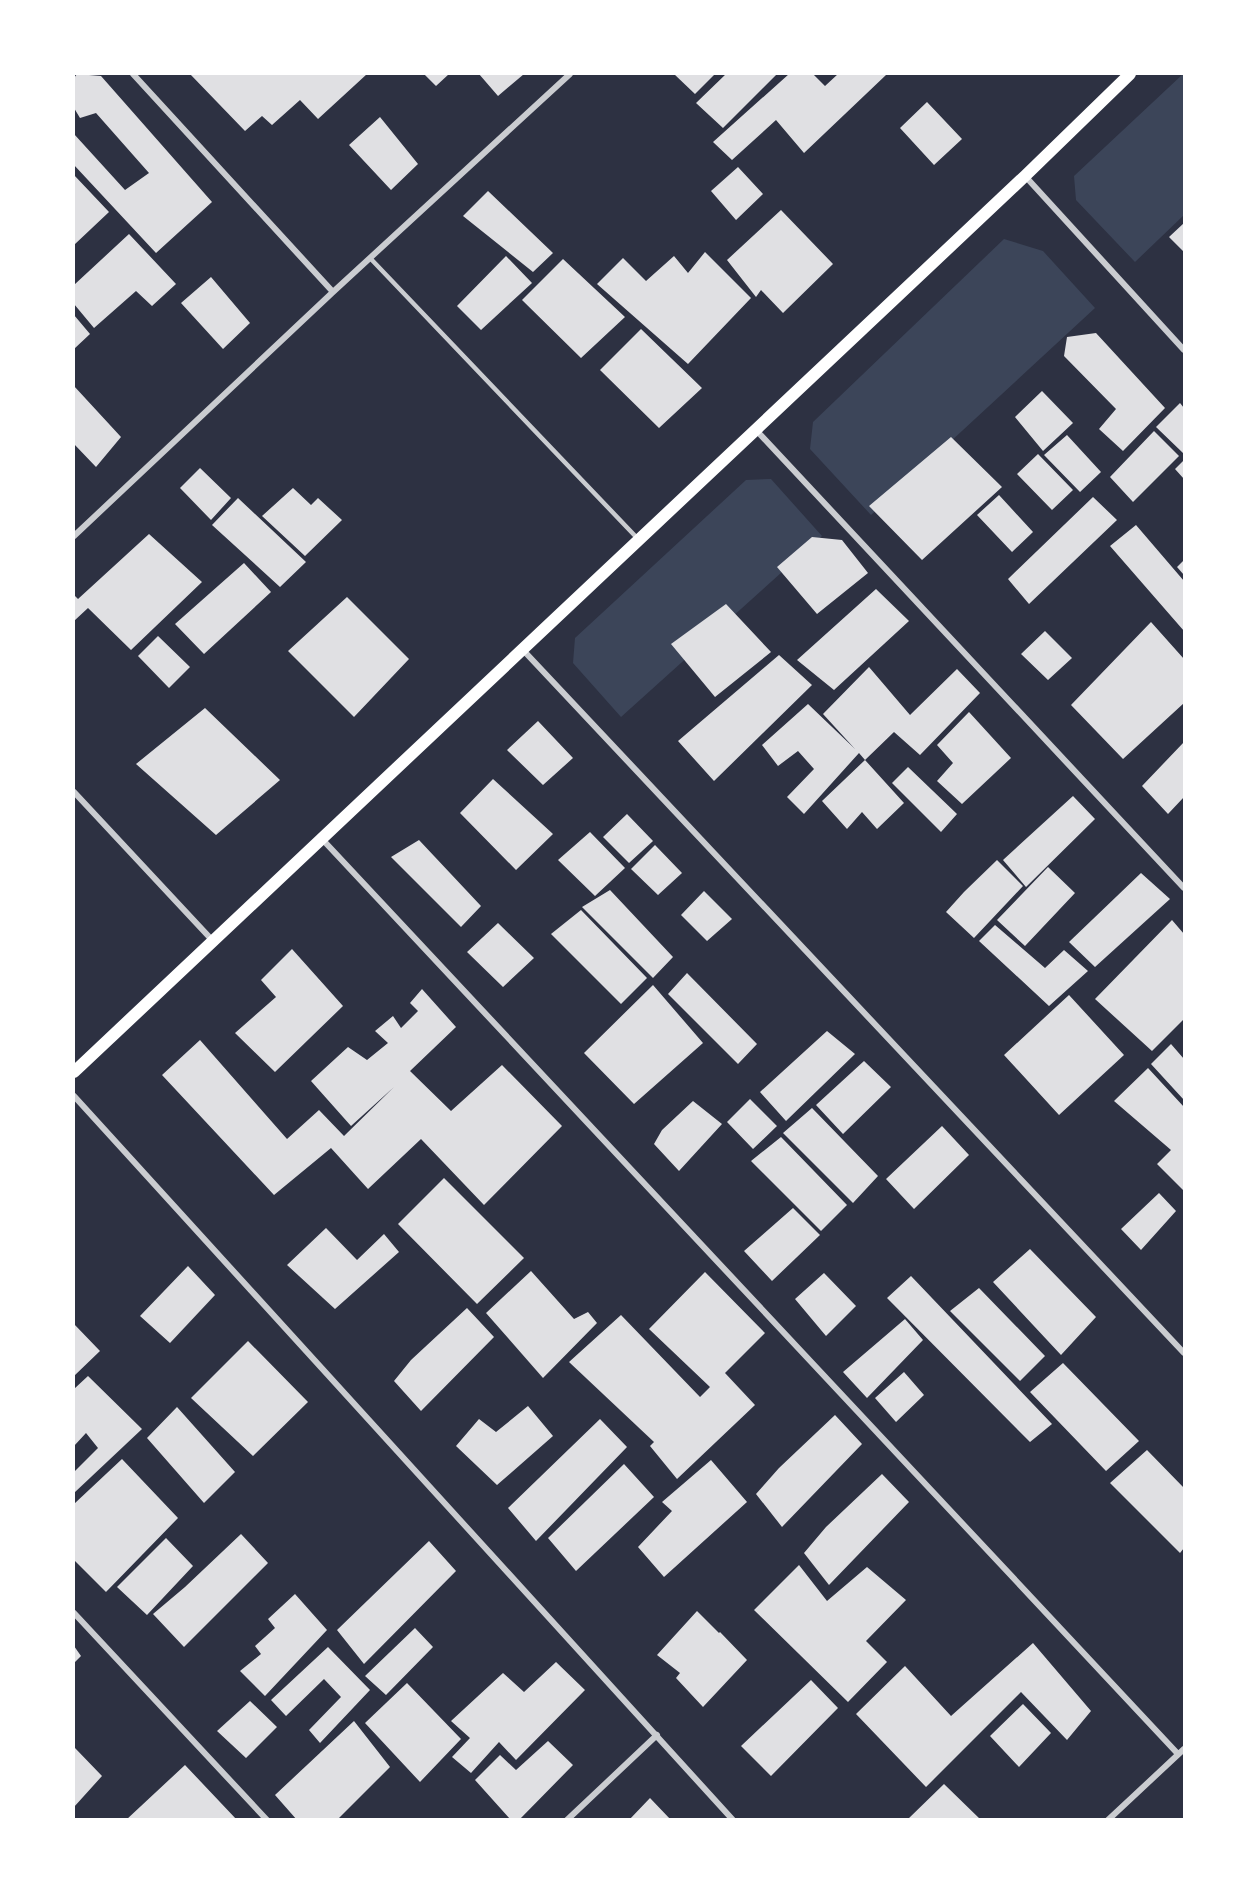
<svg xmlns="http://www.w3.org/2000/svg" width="1258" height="1893" viewBox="0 0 1258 1893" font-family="Raleway,sans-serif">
  <rect width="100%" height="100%" fill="#2d3142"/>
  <path fill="#3c4559" d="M 1183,74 L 1184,215 L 1135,262 L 1076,200 L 1074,176 Z
    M 1004,239 L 1043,251 L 1095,308 L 871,515 L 810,449 L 813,422 Z
    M 771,479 L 822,536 L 621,717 L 573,663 L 575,638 L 746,480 Z"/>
  <path fill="#e0e0e3" d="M 77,74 L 101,76 L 212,202 L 156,253 L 74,165 L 74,134 L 125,190 L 149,173 L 96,113 L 80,118 L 74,108 L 74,78 Z
    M 190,74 L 367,74 L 318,119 L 300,100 L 272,125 L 262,116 L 245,131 Z
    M 424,74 L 449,74 L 436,86 Z
    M 479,74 L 524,74 L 498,96 Z
    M 674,74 L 715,74 L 695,94 Z
    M 726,74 L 777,74 L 723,128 L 696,103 Z
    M 789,74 L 813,74 L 825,86 L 838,74 L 884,74 L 886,75 L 804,153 L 776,120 L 732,160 L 713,142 Z
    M 927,102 L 962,139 L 934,165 L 900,128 Z
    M 380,117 L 418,164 L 391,190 L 349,145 Z
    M 738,167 L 763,194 L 736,220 L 711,191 Z
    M 74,175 L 109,212 L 74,245 Z
    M 488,191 L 553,253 L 533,272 L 463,216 Z
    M 781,210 L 833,264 L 783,313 L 761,290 L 756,297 L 727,260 Z
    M 1184,223 L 1184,252 L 1169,237 Z
    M 129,234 L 176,284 L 152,306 L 136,291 L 94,328 L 74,304 L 74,285 Z
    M 705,252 L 751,298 L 688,364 L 597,284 L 623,258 L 646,281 L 674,256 L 688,273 Z
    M 506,256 L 532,283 L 481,330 L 457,306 Z
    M 563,259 L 625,317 L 581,358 L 522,300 Z
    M 211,277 L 250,323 L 223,349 L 181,303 Z
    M 74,315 L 90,334 L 74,349 Z
    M 641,329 L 702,388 L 659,428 L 600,370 Z
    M 1096,333 L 1165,408 L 1123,451 L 1099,429 L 1116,409 L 1064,356 L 1067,337 Z
    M 74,386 L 121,437 L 96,467 L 74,444 Z
    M 1042,391 L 1073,423 L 1043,451 L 1015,417 Z
    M 1180,403 L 1184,408 L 1184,451 L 1183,453 L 1156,427 Z
    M 1154,431 L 1179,456 L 1133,502 L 1110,477 Z
    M 1067,435 L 1101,472 L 1080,492 L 1044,455 Z
    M 951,437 L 1002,487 L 922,560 L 869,506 Z
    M 1038,454 L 1073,490 L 1052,510 L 1017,474 Z
    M 1184,460 L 1184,479 L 1175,469 Z
    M 200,468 L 231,498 L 211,520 L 180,488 Z
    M 293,488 L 311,505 L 318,498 L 342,520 L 305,556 L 262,516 Z
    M 999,495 L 1033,532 L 1012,552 L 977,515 Z
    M 1093,497 L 1117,520 L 1029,604 L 1008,579 Z
    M 238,498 L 306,562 L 280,587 L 212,525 Z
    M 1136,525 L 1184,581 L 1184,631 L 1110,546 Z
    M 149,534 L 202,582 L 131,650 L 88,608 L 74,621 L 74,595 L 78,599 Z
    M 812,537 L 842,540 L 868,573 L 817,614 L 777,567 Z
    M 1184,560 L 1184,575 L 1177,567 Z
    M 244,563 L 271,592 L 204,654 L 175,624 Z
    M 876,589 L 909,621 L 834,690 L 797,660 Z
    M 347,597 L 409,659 L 354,717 L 288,651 Z
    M 726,604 L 771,652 L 715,697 L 671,644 Z
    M 1151,622 L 1184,659 L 1184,703 L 1123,759 L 1071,705 Z
    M 1045,631 L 1072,658 L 1048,680 L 1021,654 Z
    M 158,636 L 190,667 L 169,688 L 138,656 Z
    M 779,655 L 812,685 L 714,781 L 678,741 Z
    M 869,667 L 910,715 L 957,669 L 980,693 L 920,755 L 894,732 L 865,760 L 859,753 L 804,814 L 787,797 L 814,769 L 798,751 L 778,766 L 762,745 L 808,704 L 855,749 L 823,714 Z
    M 205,708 L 280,780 L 216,835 L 136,764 Z
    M 969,712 L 1011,758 L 962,804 L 937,781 L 953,763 L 937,745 Z
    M 538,721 L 573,758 L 543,785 L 507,750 Z
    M 1184,742 L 1184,797 L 1168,814 L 1142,786 Z
    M 865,760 L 904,803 L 877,829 L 862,812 L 847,829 L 822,801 Z
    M 908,767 L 957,814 L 941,832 L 892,783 Z
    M 493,779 L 553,834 L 516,870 L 460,813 Z
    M 1073,796 L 1095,819 L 1026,887 L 1003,860 Z
    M 627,814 L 653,841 L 629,863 L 603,837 Z
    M 590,832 L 625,868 L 595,896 L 558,860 Z
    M 419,840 L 481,906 L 461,927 L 391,857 Z
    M 655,845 L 682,873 L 658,895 L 631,869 Z
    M 997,860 L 1023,886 L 974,938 L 946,912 L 964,892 Z
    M 1048,867 L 1075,893 L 1025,946 L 997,920 Z
    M 1141,873 L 1170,899 L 1095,967 L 1069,942 Z
    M 610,890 L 673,957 L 653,978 L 582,907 Z
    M 704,891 L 732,919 L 707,941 L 681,915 Z
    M 581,910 L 647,978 L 621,1004 L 551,934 Z
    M 1172,920 L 1184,934 L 1184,1019 L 1152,1051 L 1095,999 Z
    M 498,923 L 534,958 L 503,987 L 467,952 Z
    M 995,925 L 1045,968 L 1064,950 L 1088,971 L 1049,1006 L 979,941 Z
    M 292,949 L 343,1006 L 275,1072 L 235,1033 L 276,997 L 261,980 Z
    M 687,973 L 757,1044 L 738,1064 L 668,994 Z
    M 653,985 L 703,1043 L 634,1104 L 584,1053 Z
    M 422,989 L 456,1027 L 410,1071 L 451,1111 L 502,1065 L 562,1126 L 484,1205 L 421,1139 L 368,1189 L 331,1148 L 274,1195 L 162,1075 L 200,1040 L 287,1139 L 319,1110 L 344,1136 L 394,1087 L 351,1126 L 311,1081 L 348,1047 L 367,1060 L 388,1043 L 375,1031 L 393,1016 L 401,1028 L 418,1011 L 410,1003 Z
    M 1069,995 L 1124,1055 L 1059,1115 L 1004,1055 Z
    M 827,1031 L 855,1054 L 786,1121 L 760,1092 Z
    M 1171,1044 L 1184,1059 L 1184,1100 L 1151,1064 Z
    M 864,1061 L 891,1087 L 843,1134 L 816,1105 Z
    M 1148,1068 L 1184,1107 L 1184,1191 L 1157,1164 L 1171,1150 L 1114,1101 Z
    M 750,1099 L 777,1126 L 753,1149 L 727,1122 Z
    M 693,1101 L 722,1124 L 679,1171 L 654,1144 L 662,1130 Z
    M 812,1108 L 878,1176 L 853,1203 L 783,1133 Z
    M 942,1126 L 969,1155 L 914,1209 L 886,1179 Z
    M 781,1137 L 847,1205 L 821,1231 L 751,1161 Z
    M 444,1178 L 524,1258 L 477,1304 L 398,1224 Z
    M 1159,1193 L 1176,1211 L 1141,1250 L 1121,1229 Z
    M 793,1208 L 820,1235 L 772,1281 L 744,1251 Z
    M 326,1228 L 357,1260 L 384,1234 L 399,1252 L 335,1309 L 287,1265 Z
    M 1030,1249 L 1096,1317 L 1061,1355 L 993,1282 Z
    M 188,1266 L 215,1295 L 170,1343 L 140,1316 Z
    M 531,1271 L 574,1319 L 588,1312 L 597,1323 L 543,1378 L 486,1313 Z
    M 705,1272 L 765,1333 L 725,1373 L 755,1405 L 677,1479 L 650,1446 L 654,1442 L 569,1362 L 621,1315 L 700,1397 L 710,1387 L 649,1329 Z
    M 824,1273 L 856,1306 L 826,1336 L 795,1299 Z
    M 911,1276 L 1052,1424 L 1030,1442 L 887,1298 Z
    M 979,1288 L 1045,1356 L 1020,1381 L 950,1311 Z
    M 467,1308 L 494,1337 L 421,1411 L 394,1381 L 411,1360 Z
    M 905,1319 L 923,1340 L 867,1398 L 843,1372 Z
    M 74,1324 L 100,1351 L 74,1376 Z
    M 248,1341 L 308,1402 L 253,1456 L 191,1398 Z
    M 1063,1363 L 1139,1441 L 1106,1471 L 1030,1392 Z
    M 904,1372 L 924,1395 L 896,1422 L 875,1398 Z
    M 88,1376 L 142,1429 L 74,1493 L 74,1472 L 98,1448 L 86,1433 L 74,1446 L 74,1389 Z
    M 528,1406 L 553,1436 L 497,1485 L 456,1446 L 479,1419 L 496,1432 Z
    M 177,1407 L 235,1472 L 204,1503 L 147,1438 Z
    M 835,1415 L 862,1444 L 782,1527 L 756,1494 L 779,1468 Z
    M 600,1419 L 627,1447 L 536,1541 L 508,1508 Z
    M 1147,1450 L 1184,1488 L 1184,1548 L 1180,1553 L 1110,1483 Z
    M 122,1459 L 178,1518 L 106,1592 L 74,1560 L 74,1504 Z
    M 711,1460 L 747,1502 L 664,1577 L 638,1547 L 672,1511 L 662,1502 Z
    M 624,1464 L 654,1497 L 576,1571 L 548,1538 Z
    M 882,1474 L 909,1502 L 829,1585 L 804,1553 L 826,1527 Z
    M 241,1534 L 268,1563 L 184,1647 L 153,1614 L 185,1587 Z
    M 166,1538 L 193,1566 L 147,1615 L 117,1587 Z
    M 429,1541 L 456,1571 L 364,1664 L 337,1630 Z
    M 799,1565 L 827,1601 L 867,1567 L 906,1600 L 866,1641 L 887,1662 L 848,1702 L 754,1610 Z
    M 295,1594 L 327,1630 L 265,1696 L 240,1671 L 261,1654 L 255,1646 L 275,1628 L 268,1619 Z
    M 697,1611 L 719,1633 L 720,1632 L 747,1660 L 703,1707 L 676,1678 L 680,1673 L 657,1655 Z
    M 415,1628 L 433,1647 L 386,1695 L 365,1676 Z
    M 1033,1643 L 1091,1711 L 1067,1740 L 1021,1692 L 926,1787 L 856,1714 L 905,1666 L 951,1716 Z
    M 74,1646 L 81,1656 L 74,1663 Z
    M 328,1647 L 370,1690 L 320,1743 L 309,1730 L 341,1697 L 324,1679 L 286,1716 L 271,1700 Z
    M 556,1662 L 585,1690 L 516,1760 L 499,1742 L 471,1773 L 452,1757 L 470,1738 L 451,1721 L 503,1673 L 524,1692 Z
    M 811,1680 L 838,1708 L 771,1776 L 741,1746 Z
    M 407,1683 L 461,1739 L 420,1782 L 365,1723 Z
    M 250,1701 L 277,1727 L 246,1758 L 217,1731 Z
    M 1023,1704 L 1051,1733 L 1019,1767 L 990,1736 Z
    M 354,1721 L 390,1767 L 337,1820 L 297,1820 L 275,1795 Z
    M 548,1741 L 573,1765 L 519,1820 L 511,1820 L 475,1780 L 500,1755 L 516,1770 Z
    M 75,1748 L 102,1776 L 74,1807 L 74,1749 Z
    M 185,1765 L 237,1820 L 126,1820 Z
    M 944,1784 L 981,1820 L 907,1820 Z
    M 650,1798 L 671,1820 L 629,1820 Z"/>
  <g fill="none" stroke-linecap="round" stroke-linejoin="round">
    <path stroke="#caccd0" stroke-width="4.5" d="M 370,258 L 639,540"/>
    <path stroke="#caccd0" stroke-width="6" d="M 133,74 L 333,292
      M 1025,176 L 1184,350
      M 756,430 L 1184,888
      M 74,536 L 333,292 L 570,74
      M 523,650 L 1184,1353
      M 74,792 L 213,941
      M 322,839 L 1178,1754
      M 74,1096 L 733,1820
      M 74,1613 L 267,1820
      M 567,1820 L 657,1735
      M 1108,1820 L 1184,1749"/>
    <path stroke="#fff" stroke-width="12" d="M 74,1072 L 1025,176 L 1130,74"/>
  </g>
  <rect width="1258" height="1893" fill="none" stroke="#ffffff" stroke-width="150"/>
</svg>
